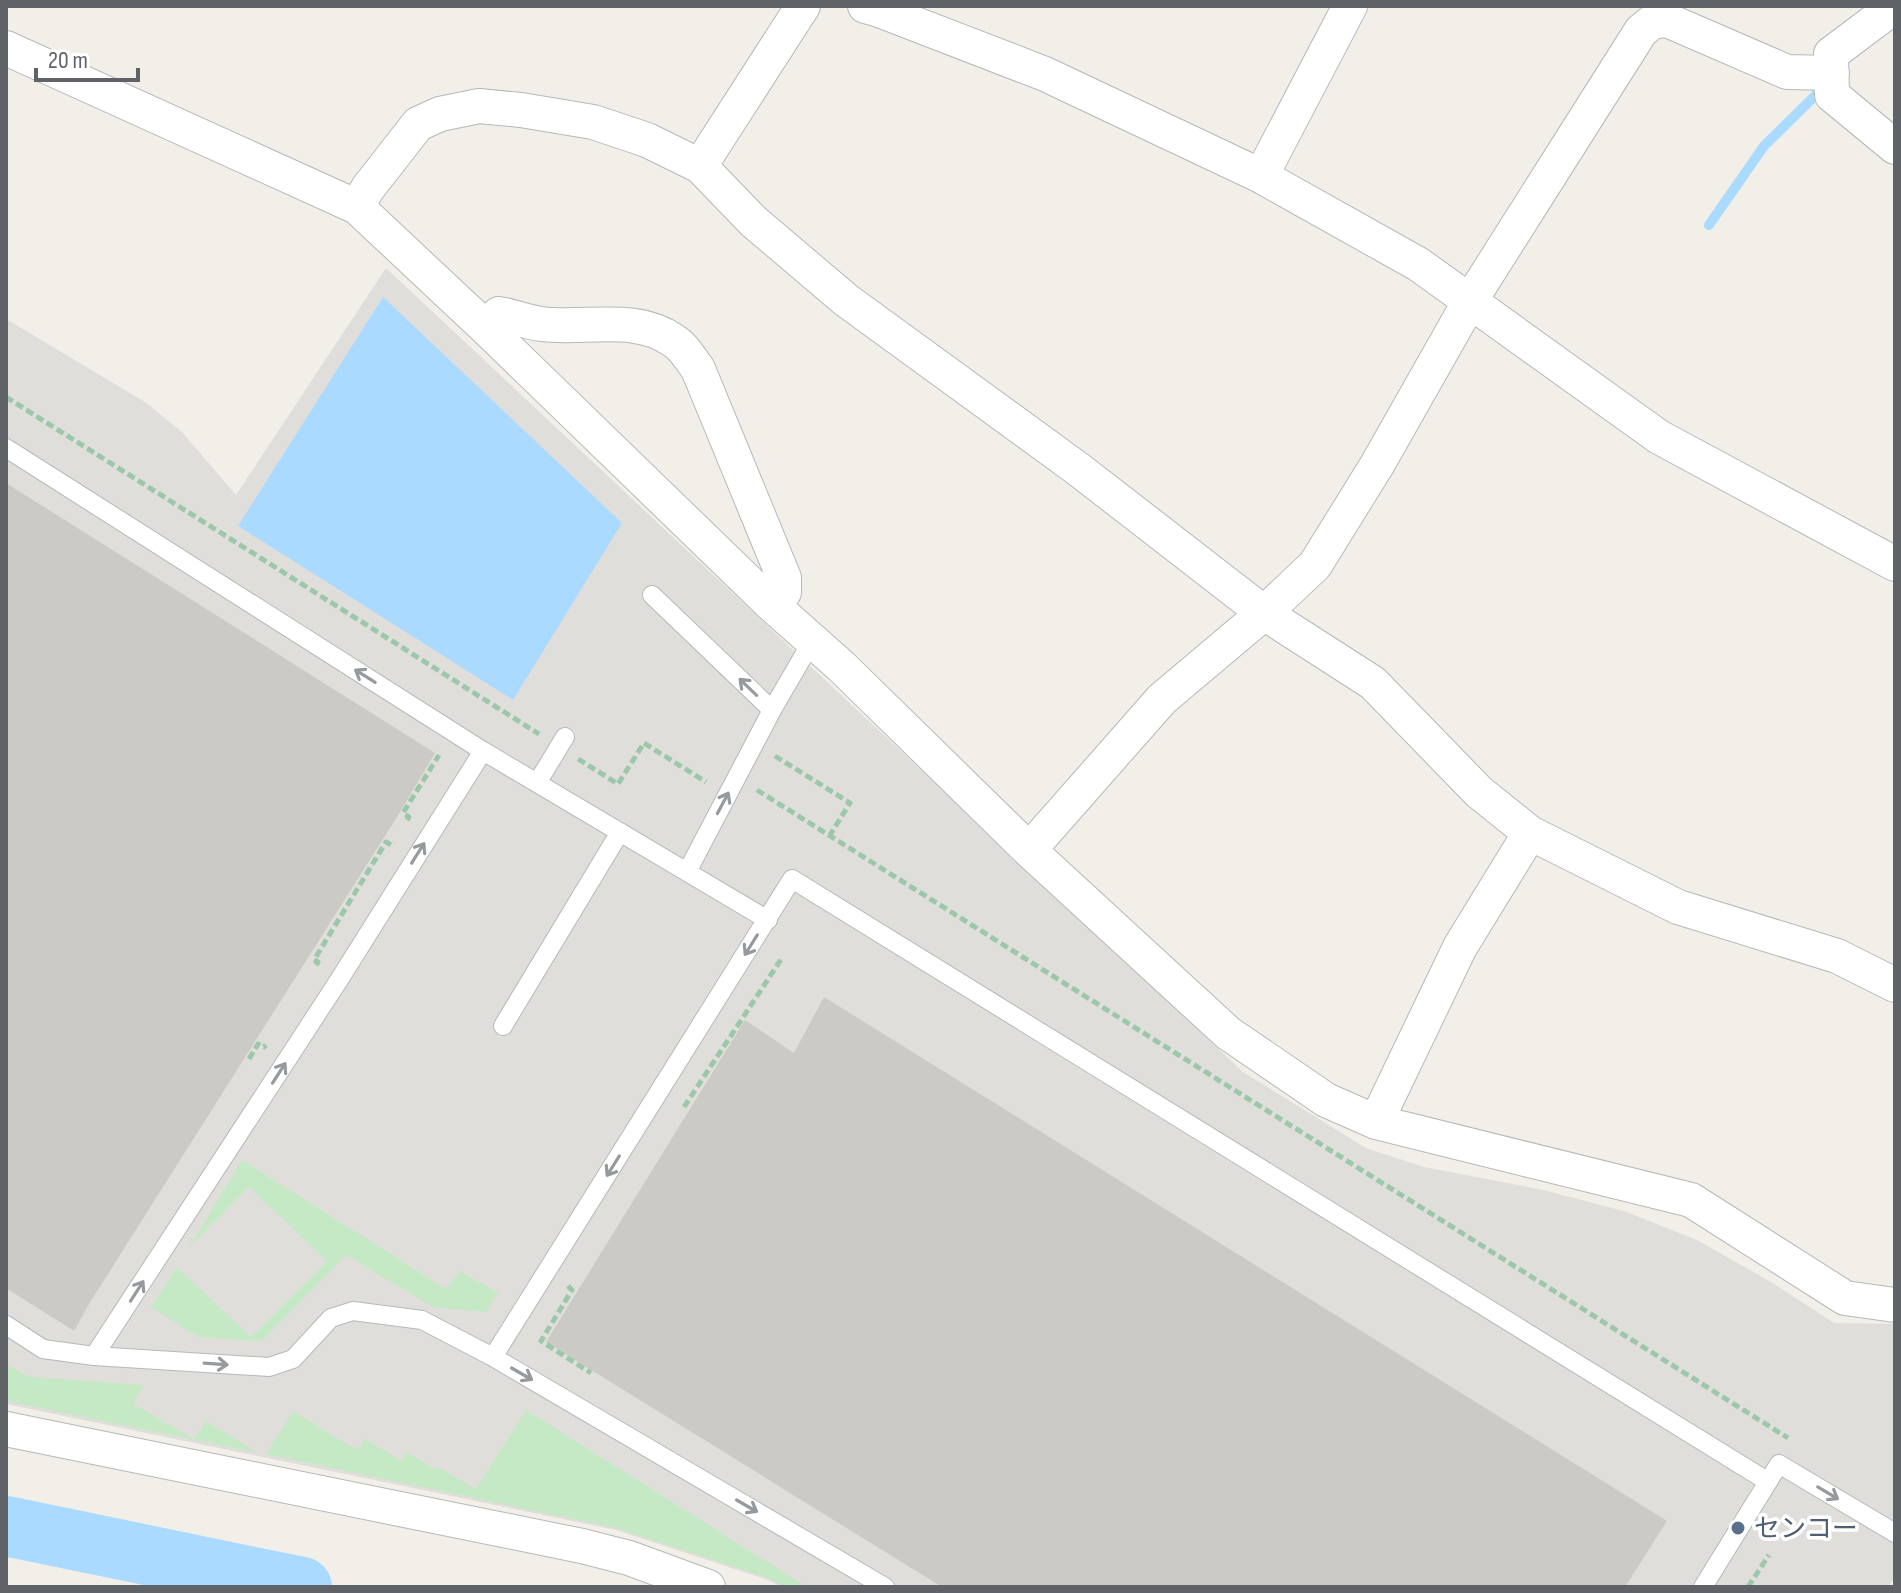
<svg xmlns="http://www.w3.org/2000/svg" width="1901" height="1593" viewBox="0 0 1901 1593" font-family="'Sofia Sans Condensed','Noto Sans JP',sans-serif">
  <rect width="100%" height="100%" fill="#f1efe8"/>
  <path fill="#e0deda" d="M 386,268 L 1243,1072 L 1366,1148 L 1424,1167 L 1539,1189 L 1624,1211 L 1697,1240 L 1771,1282 L 1834,1323 L 1895,1324 L 1895,1577 L 1888,1587 L 782,1587 L 768,1580 L 616,1530 L 6,1404 L 6,319 L 145,402 L 182,432 L 236,495 Z"/>
  <path fill="#c5e8c5" d="M 242,1160 L 446,1289 L 460,1271 L 498,1293 L 486,1312 L 433,1307 L 346,1255 L 262,1341 L 198,1337 L 151,1307 L 177,1267 L 251,1337 L 327,1261 L 249,1187 L 188,1249 Z
    M 6,1364 L 29,1377 L 144,1385 L 133,1404 L 194,1439 L 206,1421 L 258,1453 L 6,1401 Z
    M 526,1410 L 807,1587 L 785,1587 L 768,1578 L 616,1528 L 266,1454 L 293,1411 L 356,1450 L 365,1439 L 401,1461 L 407,1452 L 436,1470 L 439,1468 L 476,1489 Z"/>
  <path fill="#aadaff" d="M 383,297 L 622,523 L 513,700 L 238,526 Z"/>
  <g fill="none" stroke-linecap="round" stroke-linejoin="round">
    <path stroke="#aadaff" stroke-width="10" d="M 1709,225 L 1764,146 L 1825,86"/>
    <path stroke="#aadaff" stroke-width="60" d="M 6,1526 L 302,1587"/>
  </g>
  <path fill="#cccac5" d="M 6,483 L 435,753 L 397,817 L 89,1304 L 74,1331 L 6,1288 Z
    M 824,997 L 1667,1521 L 1625,1587 L 942,1587 L 546,1342 L 745,1020 L 794,1053 Z"/>
  <g fill="none" stroke-linecap="round" stroke-linejoin="round">
    <defs>
      <path id="lane" d="M 6,448 L 483,751 L 339,980 L 94,1356
        M 652,595 L 772,710
        M 483,751 L 768,920
        M 537,783 L 565,737
        M 687,872 L 772,710 L 804,655 L 816,646
        M 503,1026 L 620,832
        M 6,1325 L 43,1349 L 94,1356 L 269,1367 L 293,1359 L 331,1318 L 353,1311 L 422,1320 L 493,1357
        M 885,1587 L 493,1357 L 792,879 L 1767,1481
        M 1703,1587 L 1779,1464 L 1895,1533"/>
      <path id="street" d="M 865,6 L 879,10 L 1045,74 L 1261,176 L 1418,264 L 1659,437 L 1895,564
        M 1895,6 L 1831,54 L 1832,95 L 1895,147
        M 6,48 L 357,207 L 485,327 L 770,603 L 842,667 L 1029,850 L 1228,1033 L 1326,1100 L 1376,1122 L 1691,1200 L 1845,1298 L 1895,1305
        M 700,166 L 803,6
        M 1261,176 L 1350,6
        M 357,207 L 368,188 L 418,124 L 440,114 L 479,106 L 521,110 L 593,122 L 647,140 L 700,166 L 753,221 L 846,300 L 1078,469 L 1264,613 L 1373,683 L 1479,792 L 1530,833 L 1678,907 L 1837,956 L 1895,985
        M 485,327 L 499,314 C 513,316 526,322 541,324 C 584,330 636,313 674,341 C 684,347 691,360 698,369 L 784,578 L 784,592 L 770,603
        M 1029,850 L 1162,699 L 1264,613 L 1315,565 L 1377,465 L 1470,301 L 1641,31 L 1652,22 L 1667,20 L 1787,72 L 1832,73
        M 1376,1122 L 1460,947 L 1530,833
        M 6,1429 L 582,1546 L 629,1558 L 708,1587"/>
    </defs>
    <use href="#lane" stroke="#b5b8bc" stroke-width="20"/>
    <use href="#street" stroke="#b5b8bc" stroke-width="36"/>
    <path stroke="#9cc7a9" stroke-width="5" stroke-dasharray="8 4" stroke-linecap="butt" d="M 6,397 L 539,734
      M 775,756 L 850,803 L 830,835
      M 578,759 L 618,784 L 644,743 L 706,782
      M 757,790 L 1788,1438
      M 407,820 L 409,817 L 403,813 L 439,755
      M 316,965 L 318,962 L 314,960 L 386,842 L 391,845 L 394,842
      M 249,1059 L 258,1044 L 264,1047 L 266,1045
      M 684,1107 L 782,958
      M 568,1286 L 572,1290 L 541,1341 L 591,1373
      M 1748,1587 L 1769,1555"/>
    <use href="#lane" stroke="#fff" stroke-width="18"/>
    <use href="#street" stroke="#fff" stroke-width="34"/>
  </g>
  <defs><path id="oneway-shaft" d="M-6 0H5M1.5-3L5.5 0L1.5 3" fill="none" stroke-width="1.6" stroke-linecap="round" stroke-linejoin="round" transform="scale(2)"/></defs>
  <g stroke="#979a9d">
    <use href="#oneway-shaft" transform="translate(365 676) rotate(-148)"/>
    <use href="#oneway-shaft" transform="translate(748 687) rotate(-136)"/>
    <use href="#oneway-shaft" transform="translate(723 803) rotate(-62)"/>
    <use href="#oneway-shaft" transform="translate(418 853) rotate(-58)"/>
    <use href="#oneway-shaft" transform="translate(751 945) rotate(122)"/>
    <use href="#oneway-shaft" transform="translate(279 1073) rotate(-57)"/>
    <use href="#oneway-shaft" transform="translate(613 1166) rotate(122)"/>
    <use href="#oneway-shaft" transform="translate(137 1291) rotate(-57)"/>
    <use href="#oneway-shaft" transform="translate(216 1364) rotate(4)"/>
    <use href="#oneway-shaft" transform="translate(522 1374) rotate(30)"/>
    <use href="#oneway-shaft" transform="translate(1828 1493) rotate(31)"/>
    <use href="#oneway-shaft" transform="translate(747 1506) rotate(30)"/>
  </g>
  <circle fill="#5c6f8a" stroke="#fff" stroke-width="3" cx="1738" cy="1528" r="8"/>
  <g text-anchor="middle" stroke-width="7" stroke-linejoin="round" paint-order="stroke">
    <g font-size="26" fill="#4e5e75" stroke="#fff" text-anchor="start">
      <text x="1754" y="1537">センコー</text>
    </g>
  </g>
  <rect width="1901" height="1593" fill="none" stroke="#5f6368" stroke-width="16"/>
  <path d="M36 68v12h102v-12" fill="none" stroke="#5f6368" stroke-width="4"/>
  <text x="48" y="68" font-size="24" fill="#5f6368" stroke="#ffffff" stroke-width="6" paint-order="stroke">20 m</text>
</svg>
